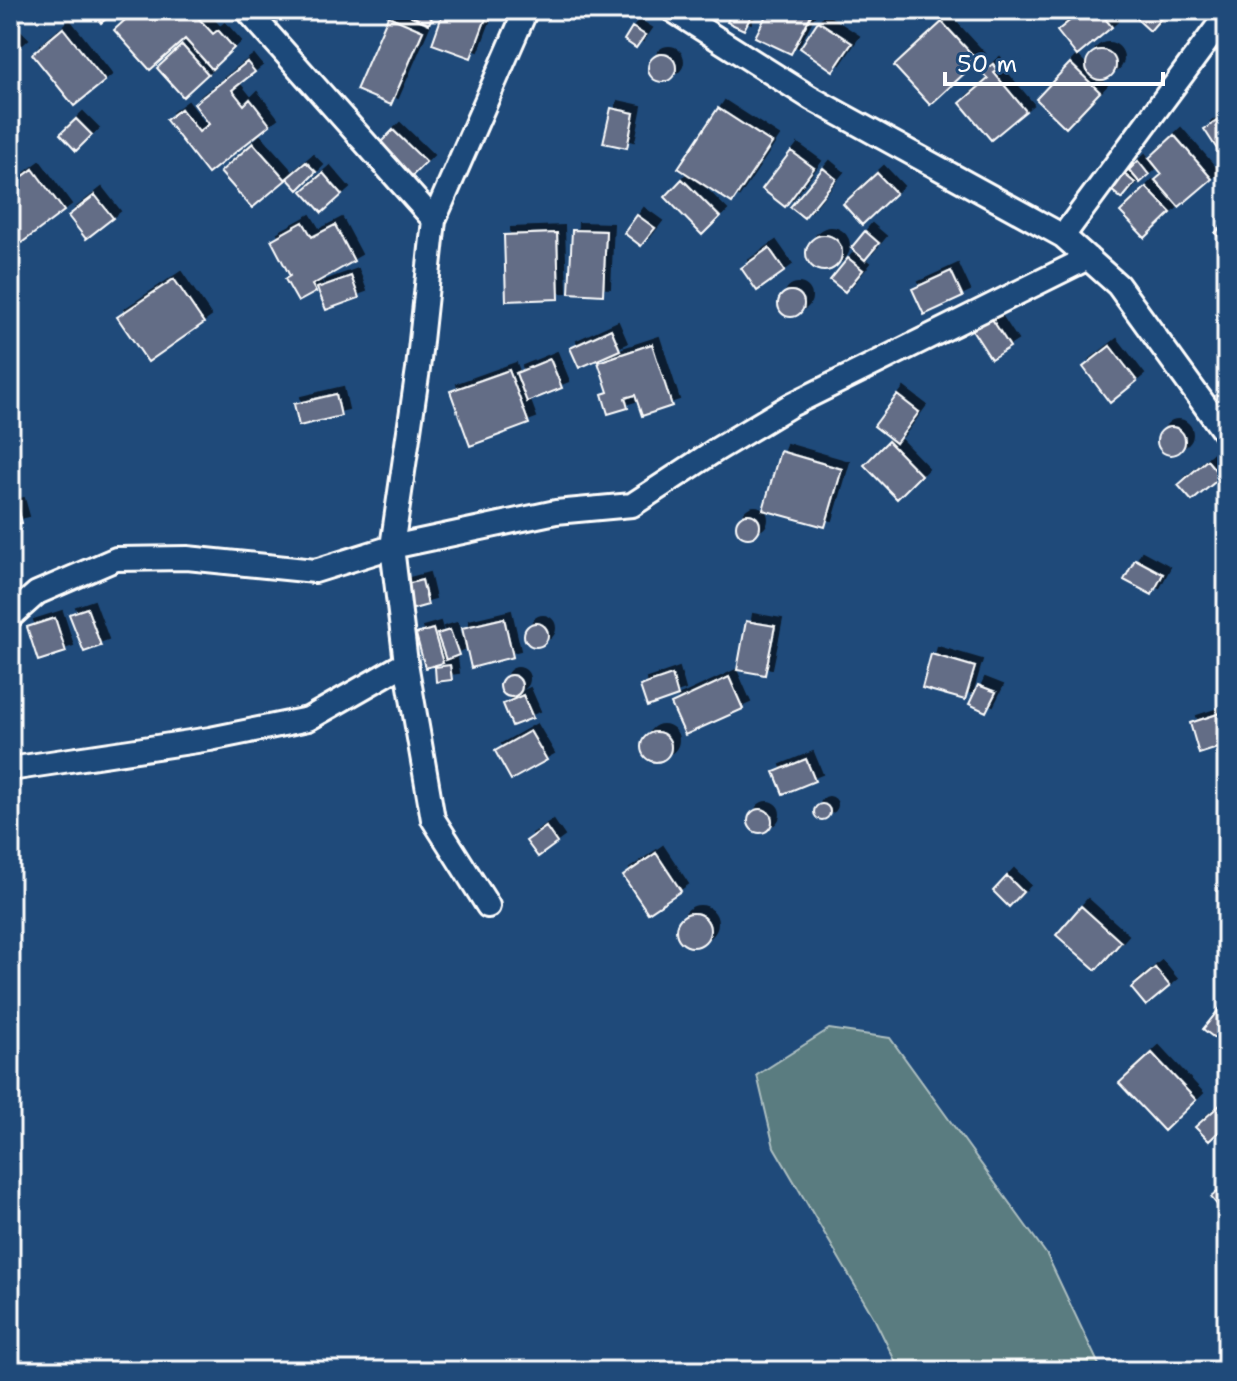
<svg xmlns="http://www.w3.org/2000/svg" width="1237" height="1381" viewBox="0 0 1237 1381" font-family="'Shantell Sans',sans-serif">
  <defs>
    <filter id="shadow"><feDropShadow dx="7" dy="-7" stdDeviation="0" flood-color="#0009"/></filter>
  </defs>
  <rect width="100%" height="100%" fill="#1f4a7a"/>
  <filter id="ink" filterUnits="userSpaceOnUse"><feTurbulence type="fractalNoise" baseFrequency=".0125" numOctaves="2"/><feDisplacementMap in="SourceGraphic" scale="16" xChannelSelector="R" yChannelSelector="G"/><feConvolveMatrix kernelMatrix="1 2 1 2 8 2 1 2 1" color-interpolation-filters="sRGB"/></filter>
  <g filter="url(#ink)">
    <path fill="#5a7c80" stroke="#acbec0" stroke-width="2" d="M 829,1029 L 890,1038 L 1047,1255 L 1099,1365 L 1087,1371 L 900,1371 L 874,1318 L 774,1147 L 757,1075 Z"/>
    <path fill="#646d86" stroke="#fff" stroke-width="2" filter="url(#shadow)" d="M 90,10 L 116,10 L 101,23 Z
      M 136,10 L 191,10 L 213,34 L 218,30 L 234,48 L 212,69 L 185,39 L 150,70 L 114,30 Z
      M 398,10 L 435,10 L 429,24 Z
      M 444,10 L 489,10 L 471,58 L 432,44 Z
      M 733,10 L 754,10 L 744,30 L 727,22 Z
      M 769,10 L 801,10 L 811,15 L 791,54 L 755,37 Z
      M 1083,10 L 1098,10 L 1112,27 L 1077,56 L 1057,31 Z
      M 1127,10 L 1168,10 L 1150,31 Z
      M 388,16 L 423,31 L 391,105 L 356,90 Z
      M 818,21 L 852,43 L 833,71 L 800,48 Z
      M 942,22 L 978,61 L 930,105 L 894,66 Z
      M 632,27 L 645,35 L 636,48 L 624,40 Z
      M 63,28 L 105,81 L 74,106 L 32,54 Z
      M 10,35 L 21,46 L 10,56 Z
      M 182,45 L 208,74 L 183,97 L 157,68 Z
      M1086 65a15 15 0 1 1 30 0a15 15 0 1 1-30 0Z
      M648 68a14 14 0 1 1 28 0a14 14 0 1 1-28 0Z
      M 247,62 L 255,72 L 232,90 L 244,105 L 250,99 L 270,125 L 208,174 L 166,120 L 181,109 L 199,132 L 209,124 L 194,104 Z
      M 1070,63 L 1100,92 L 1066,128 L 1036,99 Z
      M 993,64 L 998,70 L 994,73 L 1026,111 L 991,140 L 960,103 L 988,79 L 982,73 Z
      M 611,108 L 634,113 L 627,148 L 603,143 Z
      M 718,108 L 772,143 L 732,203 L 678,168 Z
      M 1227,115 L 1227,162 L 1226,163 L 1204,129 Z
      M 76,119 L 92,135 L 76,151 L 60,134 Z
      M 393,130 L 426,162 L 410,178 L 377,146 Z
      M 1174,135 L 1212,179 L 1179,207 L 1155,180 L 1162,174 L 1149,158 Z
      M 253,143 L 286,180 L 252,208 L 220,172 Z
      M 791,151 L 814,168 L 785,207 L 762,189 Z
      M 1138,161 L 1149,175 L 1140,183 L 1129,170 Z
      M 306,162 L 316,172 L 298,190 L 287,178 Z
      M 823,168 L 836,179 L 804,218 L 790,207 Z
      M 33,169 L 64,211 L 20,244 L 10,231 L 10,186 Z
      M 323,173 L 342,195 L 322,213 L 302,191 Z
      M 877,173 L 896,193 L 862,225 L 843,204 Z
      M 1123,173 L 1135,183 L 1122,199 L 1110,189 Z
      M 682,179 L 720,217 L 702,235 L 665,197 Z
      M 1146,187 L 1171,213 L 1145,238 L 1120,212 Z
      M 95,195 L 113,218 L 86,239 L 68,216 Z
      M 637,215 L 655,228 L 641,246 L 624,233 Z
      M 1227,221 L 1227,245 L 1215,233 Z
      M 303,222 L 312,237 L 335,225 L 354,261 L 312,285 L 316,292 L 298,302 L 285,279 L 290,276 L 271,240 Z
      M 572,230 L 606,231 L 603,295 L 569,293 Z
      M 865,231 L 879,243 L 865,260 L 851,248 Z
      M 557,233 L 559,299 L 506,301 L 504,235 Z
      M806 253a18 18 0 1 1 36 0a18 18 0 1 1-36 0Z
      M 769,248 L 785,271 L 757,291 L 741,268 Z
      M 848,258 L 863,270 L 845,292 L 830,280 Z
      M 951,271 L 963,297 L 924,315 L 912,289 Z
      M 351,276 L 359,298 L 326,310 L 317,288 Z
      M 174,279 L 204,323 L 148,362 L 117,317 Z
      M778 304a13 13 0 1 1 26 0a13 13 0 1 1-26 0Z
      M 990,316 L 1010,347 L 991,359 L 971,328 Z
      M 611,329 L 620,350 L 579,368 L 570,348 Z
      M 652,344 L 672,406 L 642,416 L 635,395 L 625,398 L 628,408 L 608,414 L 602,394 L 608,392 L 598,362 Z
      M 1110,346 L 1137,381 L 1110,403 L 1083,367 Z
      M 550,359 L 562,388 L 527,402 L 516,373 Z
      M 509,370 L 529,424 L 470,446 L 450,391 Z
      M 336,394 L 341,416 L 299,426 L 294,404 Z
      M 897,395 L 919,412 L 896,443 L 874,426 Z
      M1157 441a14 14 0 1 1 28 0a14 14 0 1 1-28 0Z
      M 888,441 L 921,475 L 897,499 L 864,465 Z
      M 780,451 L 842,469 L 825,527 L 763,510 Z
      M 1207,460 L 1221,477 L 1192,501 L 1178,485 Z
      M 17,505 L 22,523 L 10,526 L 10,506 Z
      M736 526a12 12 0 1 1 24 0a12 12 0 1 1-24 0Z
      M 1135,559 L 1163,574 L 1152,595 L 1124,580 Z
      M 422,580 L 428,605 L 410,610 L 403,585 Z
      M 87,608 L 101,646 L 84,652 L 69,614 Z
      M 55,618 L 66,652 L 38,661 L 27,627 Z
      M 504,618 L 513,657 L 471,668 L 462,628 Z
      M 746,621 L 775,626 L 765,675 L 737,670 Z
      M524 635a12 12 0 1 1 24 0a12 12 0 1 1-24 0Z
      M 433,629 L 443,663 L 425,668 L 416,634 Z
      M 450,630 L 459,655 L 446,660 L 437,634 Z
      M 931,654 L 975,667 L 965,700 L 922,688 Z
      M 450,665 L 452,680 L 436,682 L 435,667 Z
      M500 686a11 11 0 1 1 22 0a11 11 0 1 1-22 0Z
      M 672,675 L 678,696 L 647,707 L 640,686 Z
      M 729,677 L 743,709 L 685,735 L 671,704 Z
      M 978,685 L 996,692 L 986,712 L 969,704 Z
      M 523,695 L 533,718 L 512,726 L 503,704 Z
      M 1227,711 L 1227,745 L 1199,754 L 1190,723 Z
      M 530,731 L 547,760 L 511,780 L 495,751 Z
      M641 747a15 15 0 1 1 30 0a15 15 0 1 1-30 0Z
      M 806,759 L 815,781 L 783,794 L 774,772 Z
      M814 812a8 8 0 1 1 16 0a8 8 0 1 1-16 0Z
      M748 821a12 12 0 1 1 24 0a12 12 0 1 1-24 0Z
      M 546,827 L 557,843 L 538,857 L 526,841 Z
      M 656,853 L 681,891 L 648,913 L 623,876 Z
      M 1007,876 L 1023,892 L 1009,907 L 993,891 Z
      M 1081,906 L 1121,942 L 1096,970 L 1056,935 Z
      M676 930a17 17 0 1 1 34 0a17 17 0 1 1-34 0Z
      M 1155,968 L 1170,986 L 1146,1006 L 1131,988 Z
      M 1220,1008 L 1227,1014 L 1227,1048 L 1203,1029 Z
      M 1152,1053 L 1196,1100 L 1164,1131 L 1119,1083 Z
      M 1221,1104 L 1227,1110 L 1227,1124 L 1209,1141 L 1195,1127 Z
      M 1227,1183 L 1227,1217 L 1211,1197 Z"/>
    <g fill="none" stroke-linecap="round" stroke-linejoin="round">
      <defs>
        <path id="street" d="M 247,10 L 434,220
          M 672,10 L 811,98 L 1063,236 L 1118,285 L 1227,436
          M 1063,236 L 1227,14
          M 10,617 L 37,593 L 116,559 L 187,558 L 315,571 L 392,547 L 556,512 L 632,505 L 716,450 L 791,405 L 1088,258
          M 10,769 L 210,739 L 308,719 L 406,663
          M 488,906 L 433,819 L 406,663 L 392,547 L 418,369 L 434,220 L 526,10"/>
      </defs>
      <use href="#street" stroke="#fff" stroke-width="28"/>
      <use href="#street" stroke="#1f4a7a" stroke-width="22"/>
    </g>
  </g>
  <rect width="1237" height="1381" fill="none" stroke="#1f4a7a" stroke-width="40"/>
  <rect x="20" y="20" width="1197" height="1341" fill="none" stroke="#fff" stroke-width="3" filter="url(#ink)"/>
  <path d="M945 72v12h218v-12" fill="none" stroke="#ffffff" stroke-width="4"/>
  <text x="957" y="72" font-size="24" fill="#ffffff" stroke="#1f4a7a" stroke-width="6" paint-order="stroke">50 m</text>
</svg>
